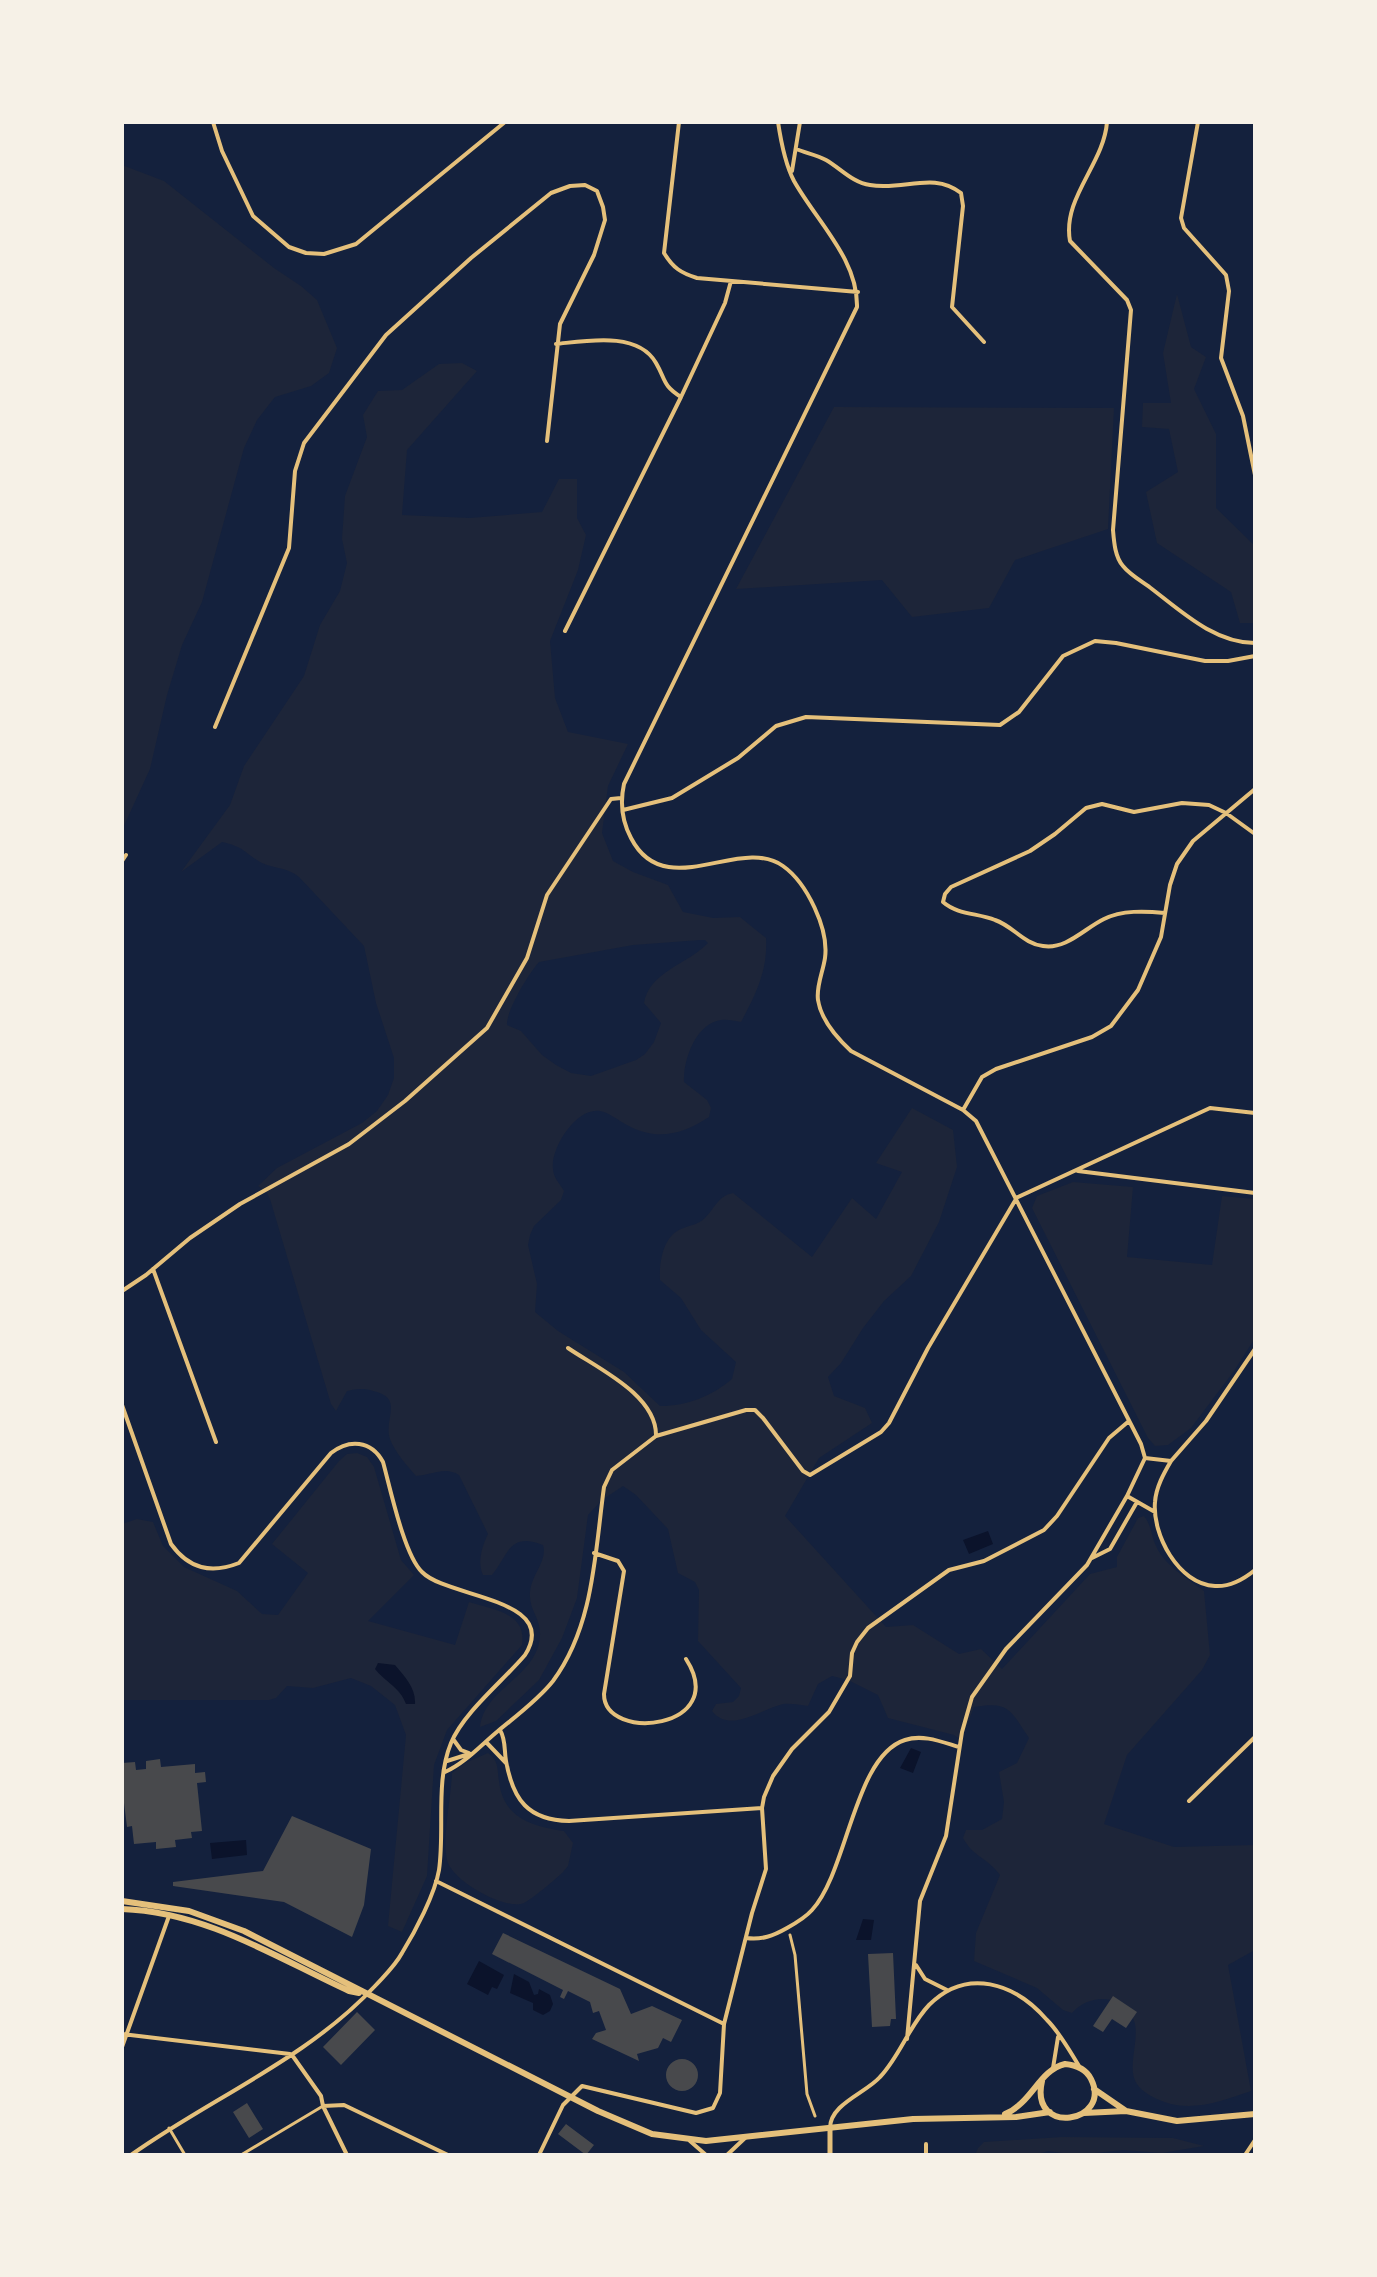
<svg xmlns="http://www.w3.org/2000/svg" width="1377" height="2277" viewBox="0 0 1377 2277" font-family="'Space Grotesk',sans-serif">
  <rect width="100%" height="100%" fill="#14213d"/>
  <path fill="#1d2539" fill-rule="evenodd" d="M 122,165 L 164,181 L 274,268 L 301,286 L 317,300 L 337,348 L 329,373 L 311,386 L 275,397 L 257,420 L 244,448 L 202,602 L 182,645 L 167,695 L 150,769 L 122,830 Z
    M 1177,294 L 1191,347 L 1206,357 L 1194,389 L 1216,434 L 1216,508 L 1255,546 L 1255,623 L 1240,623 L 1231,592 L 1157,543 L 1146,492 L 1178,472 L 1169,429 L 1142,427 L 1143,403 L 1171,403 L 1163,353 Z
    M 462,363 L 477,371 L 407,450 L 402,515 L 470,518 L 542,512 L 559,479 L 577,479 L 577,518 L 586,535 L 578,570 L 550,641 L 555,698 L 568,732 L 628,744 L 608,786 L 602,833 L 613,861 L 633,872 L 668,885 L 683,912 L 713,918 L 740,917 L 766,938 C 768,970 756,994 741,1022 C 735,1021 727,1019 721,1020 C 696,1023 683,1060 684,1082 L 707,1100 L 711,1108 L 709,1117 C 682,1135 656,1141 627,1125 C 619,1121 608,1112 600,1111 C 576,1107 550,1149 553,1169 C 553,1177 560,1184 564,1191 L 561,1200 L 534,1226 L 530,1235 L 528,1245 L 537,1284 L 535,1312 L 558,1331 L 624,1372 L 660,1406 C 687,1406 712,1396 732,1379 L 736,1362 L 701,1330 L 681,1298 L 660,1280 C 659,1263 663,1236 681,1229 C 690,1225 698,1225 705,1218 C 715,1208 718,1196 733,1193 L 812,1257 L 852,1198 L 876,1219 L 902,1172 L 876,1163 L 912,1108 L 953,1130 L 957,1167 L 939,1222 L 911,1276 L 884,1301 L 863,1328 L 841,1363 L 828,1377 L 834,1396 L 865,1408 L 872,1423 L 819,1458 L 785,1516 L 886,1627 L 913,1625 L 959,1654 L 981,1649 L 1002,1669 L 1090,1574 L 1117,1567 L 1117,1557 L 1138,1518 L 1144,1516 C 1152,1526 1151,1536 1156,1546 C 1165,1566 1187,1578 1204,1591 L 1210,1655 L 1202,1670 L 1127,1755 L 1104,1824 L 1174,1847 L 1255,1845 L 1255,1950 L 1228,1965 L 1251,2091 C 1216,2103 1185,2115 1151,2096 C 1142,2091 1134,2084 1133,2073 C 1131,2057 1138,2040 1135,2024 C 1128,1994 1090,1992 1072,2013 L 1063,2010 L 1037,1988 L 974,1961 L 976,1933 L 1000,1875 C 988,1858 973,1857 963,1838 L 966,1830 L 982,1830 L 1002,1819 L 1004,1802 L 999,1772 L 1017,1763 L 1029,1738 C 1010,1710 1010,1701 974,1707 L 961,1740 L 954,1735 L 888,1718 L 878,1695 L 848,1680 L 832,1676 L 818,1684 L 808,1706 C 800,1705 791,1703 783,1704 C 761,1709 730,1734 712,1711 L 716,1704 L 733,1702 L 739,1696 L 741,1688 L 698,1641 L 699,1590 L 695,1582 L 678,1573 L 668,1529 L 636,1495 L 623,1486 L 602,1500 L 588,1515 L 577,1598 L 562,1638 L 539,1680 L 496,1721 L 480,1727 C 484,1691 527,1680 538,1647 C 546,1620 528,1613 530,1592 C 531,1575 548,1561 543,1545 C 509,1532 509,1554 492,1575 L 483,1575 C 477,1563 482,1546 488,1534 L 459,1475 C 445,1466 432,1475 416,1476 C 408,1467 394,1451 390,1439 C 383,1419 405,1398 373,1391 C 364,1388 356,1389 347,1391 L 336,1411 L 331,1404 L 270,1199 L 266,1191 L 258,1186 L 277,1168 L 362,1123 L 377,1111 L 388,1095 L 394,1078 L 394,1058 L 376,1003 L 364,946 L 299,877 C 287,867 275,869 262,863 C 244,853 245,847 222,842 L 181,872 L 230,805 L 244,766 L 304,676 L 320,625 L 340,591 L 347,563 L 342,539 L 345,496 L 367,437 L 363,415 L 378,391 L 402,390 L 439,364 ZM 700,940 L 705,940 L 708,943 C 688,964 649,972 644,1003 L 661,1023 L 654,1042 L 645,1054 L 636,1060 L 591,1076 L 571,1073 L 556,1065 L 542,1055 L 521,1031 L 507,1025 C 506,1011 529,973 539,962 L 633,945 Z
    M 834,407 L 1114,408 L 1108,529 L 1015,560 L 989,608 L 912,617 L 882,580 L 736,589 Z
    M 1073,1182 L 1133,1187 L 1127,1257 L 1212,1265 L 1222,1196 L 1255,1199 L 1255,1338 L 1234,1371 L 1191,1428 L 1168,1445 L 1155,1446 L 1148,1438 L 1032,1208 L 1037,1196 Z
    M 357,1453 L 367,1457 L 374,1467 L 401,1560 L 414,1575 L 368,1621 L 455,1645 L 469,1602 C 493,1610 527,1612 522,1645 L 447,1730 L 434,1765 L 427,1876 L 402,1932 L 388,1926 L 406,1735 L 395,1705 L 371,1686 L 351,1678 L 313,1688 L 287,1686 L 276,1698 L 269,1700 L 122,1700 L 122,1524 L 137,1519 L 153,1522 L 163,1546 L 184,1567 L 237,1591 L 262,1614 L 278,1615 L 308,1573 L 272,1544 L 339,1461 L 347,1454 Z
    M 488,1753 C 499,1761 497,1768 499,1781 C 503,1818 532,1826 564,1831 L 573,1843 L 568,1866 L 563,1872 C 556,1879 532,1899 524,1903 C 505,1911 451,1880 447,1860 C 442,1837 451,1798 452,1773 L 465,1763 Z
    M 1062,2137 L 1173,2138 L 1204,2146 L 1162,2153 L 1123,2150 L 1077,2155 L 1048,2151 L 1035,2155 L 975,2155 L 978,2148 L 984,2142 Z"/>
  <path fill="#0b132b" d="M 988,1531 L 993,1544 L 969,1554 L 963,1540 Z
    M 378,1663 L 395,1665 C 405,1677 416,1688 415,1704 L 406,1704 C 400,1687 385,1682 375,1669 Z
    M 911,1748 L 921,1752 L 913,1773 L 900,1768 Z
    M 246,1840 L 247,1855 L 212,1859 L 210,1843 Z
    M 863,1919 L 874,1920 L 871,1940 L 856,1940 Z
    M 479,1961 L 504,1975 L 497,1989 L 492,1987 L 488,1995 L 467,1984 Z
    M 514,1974 L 529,1982 L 534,1995 L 538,1994 L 539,1989 L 550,1995 L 553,2004 L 550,2011 L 543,2015 L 533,2010 L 533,2003 L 510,1993 Z"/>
  <path fill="#48494c" d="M 160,1759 L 161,1767 L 195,1764 L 195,1773 L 205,1772 L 206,1782 L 197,1783 L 202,1831 L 191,1832 L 192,1838 L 175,1840 L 176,1847 L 156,1849 L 156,1842 L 134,1844 L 132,1826 L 127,1827 L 124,1803 L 122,1803 L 122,1763 L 135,1762 L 136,1770 L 146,1769 L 146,1761 Z
    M 292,1816 L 371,1849 L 364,1905 L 352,1937 L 284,1902 L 173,1886 L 173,1882 L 263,1871 Z
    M 503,1933 L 620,1989 L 631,2014 L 652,2006 L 682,2020 L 671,2042 L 663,2038 L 658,2048 L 637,2054 L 639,2061 L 592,2039 L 596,2033 L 606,2030 L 599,2011 L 593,2013 L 590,2002 L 568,1991 L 564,1999 L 560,1997 L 563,1990 L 492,1954 Z
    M 893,1953 L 896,2019 L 891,2019 L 890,2026 L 872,2027 L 868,1954 Z
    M 1113,1996 L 1137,2012 L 1126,2028 L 1112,2019 L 1103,2032 L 1093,2026 Z
    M 357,2012 L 375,2030 L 341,2065 L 323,2047 Z
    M666 2075a16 16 0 1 1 32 0a16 16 0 1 1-32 0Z
    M 247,2103 L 263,2129 L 249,2138 L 233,2112 Z
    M 566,2124 L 594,2145 L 586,2155 L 558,2134 Z"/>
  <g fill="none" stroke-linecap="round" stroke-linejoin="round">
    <path stroke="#e5c07b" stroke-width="3" d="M 790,1935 L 795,1955 L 807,2094 L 815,2116
      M 169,2128 L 185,2155
      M 241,2155 L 323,2106"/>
    <path stroke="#e5c07b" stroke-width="4" d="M 213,122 L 222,151 L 253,216 L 289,247 L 306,253 L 324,254 L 356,244 L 505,122
      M 679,122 L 664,253 C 673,268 681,273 697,278 L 858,292
      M 778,122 C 781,142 785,164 794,181 C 817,222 858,259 857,307 L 624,784 C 620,802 622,821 631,838 C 665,904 740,835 783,866 C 807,883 829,929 825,958 C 823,972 816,986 818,1000 C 821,1020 837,1038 851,1051 L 963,1110 L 976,1121 L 1141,1444 L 1145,1458 L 1127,1496 L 1087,1565 L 1006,1649 L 972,1697 L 962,1732 L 946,1836 L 920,1901 L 907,2039
      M 1107,122 C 1104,164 1062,198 1070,241 L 1127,300 L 1131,310 L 1113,530 C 1114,542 1115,557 1123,566 C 1130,575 1143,582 1152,589 C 1182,612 1215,643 1255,643
      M 1198,122 L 1181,218 L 1184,228 L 1226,275 L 1229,291 L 1221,358 L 1243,416 L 1255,475
      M 796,149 C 806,153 817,155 826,160 C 840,168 853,183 870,185 C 904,191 933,171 961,193 L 963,206 L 952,307 L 984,342
      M 792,171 L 800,122
      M 556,344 C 586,341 638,331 656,363 C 666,380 662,385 681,397
      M 565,631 L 681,397 L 725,303 L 731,281
      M 215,727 L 289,548 L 295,471 L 304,443 L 386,335 L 471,258 L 551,193 L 570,186 L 585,185 L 597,191 L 603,207 L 605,220 L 594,255 L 560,324 L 547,441
      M 623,810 L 672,798 L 738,758 L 776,726 L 806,717 L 1000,725 L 1019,712 L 1063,656 L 1095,641 L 1116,643 L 1205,661 L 1228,661 L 1255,656
      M 122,861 L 126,855
      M 1165,913 C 1145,911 1122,910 1104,919 C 1085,928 1066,950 1043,946 C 1024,944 1013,926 995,920 C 978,913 958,915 943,902 L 945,894 L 951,887 L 1030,851 L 1055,834 L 1086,808 L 1102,804 L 1134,812 L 1182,803 L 1209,805 L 1226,813 L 1255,834
      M 963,1110 L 982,1077 L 996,1069 L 1092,1037 L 1111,1026 L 1138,990 L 1161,937 L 1170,885 L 1177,864 L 1193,841 L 1255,789
      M 1078,1171 L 1255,1193
      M 1016,1198 L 1210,1108 L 1255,1113
      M 153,1269 L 216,1442
      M 122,1291 L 146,1275 L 190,1238 L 240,1204 L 349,1144 L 405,1101 L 487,1028 L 527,958 L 547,895 L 611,799 L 621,798
      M 568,1348 C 597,1368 657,1395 656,1436
      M 122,1405 L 171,1544 C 189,1569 211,1574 239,1563 L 331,1453 C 349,1439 371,1440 383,1462 C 390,1487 404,1555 422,1572 C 447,1598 561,1598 525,1655 C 503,1681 464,1712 451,1743 C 435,1782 445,1829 439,1870 C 435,1894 415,1932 402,1953 C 395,1966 385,1975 375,1986 C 307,2059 211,2098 131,2155
      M 1145,1458 L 1171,1461 L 1206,1421 L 1255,1349
      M 1171,1461 C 1164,1473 1156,1487 1155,1502 C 1152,1534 1178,1584 1215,1586 C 1230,1587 1244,1579 1255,1570
      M 1127,1496 L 1155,1512
      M 594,1553 L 618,1561 L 624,1571 L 604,1694 C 604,1743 731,1729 686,1659
      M 1092,1558 L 1110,1549 L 1137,1502
      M 500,1730 C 506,1740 504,1750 506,1761 C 513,1800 528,1820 569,1821 L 762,1808
      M 453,1739 L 461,1750 L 469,1753
      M 486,1742 L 506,1763
      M 447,1761 L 469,1754
      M 445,1772 C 465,1763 481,1745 498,1731 C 516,1716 538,1700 553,1681 C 594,1626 595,1552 604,1487 L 612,1470 L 656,1436 L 746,1410 L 755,1410 L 763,1418 L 803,1471 L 810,1475 L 881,1432 L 889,1423 L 928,1348 L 1016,1199
      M 1189,1801 L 1255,1737
      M 436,1881 L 724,2024
      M 746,1938 C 762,1940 773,1936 787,1928 C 796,1923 805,1918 812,1910 C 848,1871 854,1756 905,1740 C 923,1734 942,1742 959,1747
      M 916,1965 L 925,1979 L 947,1990
      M 122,2034 L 290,2054
      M 122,2047 L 169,1916
      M 292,2055 L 321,2096 L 323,2106 L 347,2155
      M 1053,2068 L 1058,2037
      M 323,2106 L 344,2105 L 448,2155
      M 830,2128 C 830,2104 866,2093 880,2077 C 900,2056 909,2026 929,2005 C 967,1967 1015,1983 1047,2020 C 1060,2033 1069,2050 1079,2066
      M 690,2141 L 706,2155
      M 539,2155 L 563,2105 L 582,2086 L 696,2113 L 713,2108 L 720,2093 L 724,2024 L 752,1913 L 766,1869 L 762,1808 L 764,1797 L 773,1776 L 792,1749 L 829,1712 L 850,1676 L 852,1653 L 857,1642 L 868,1628 L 949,1570 L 984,1561 L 1044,1530 L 1057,1516 L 1109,1438 L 1129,1421
      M 727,2155 L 745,2138
      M 926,2155 L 926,2144
      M 1245,2155 L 1255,2140"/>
    <path stroke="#e5c07b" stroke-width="5" d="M 830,2128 L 830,2155"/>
    <path stroke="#e5c07b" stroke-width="6" d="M 122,1901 L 189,1911 L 244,1931 L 598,2111 L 652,2134 L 706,2141 L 913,2119 L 1016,2117 L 1050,2112
      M 122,1909 C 206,1912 275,1957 349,1991 L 359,1993
      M 1094,2089 L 1126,2111
      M 1084,2113 L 1126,2111 L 1177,2121 L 1255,2114
      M 1005,2114 C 1032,2103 1039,2070 1065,2064 C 1076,2065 1086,2069 1091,2079 C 1113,2123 1029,2137 1042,2081"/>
  </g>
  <rect width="1377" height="2277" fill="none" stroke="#f6f1e7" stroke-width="248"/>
</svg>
